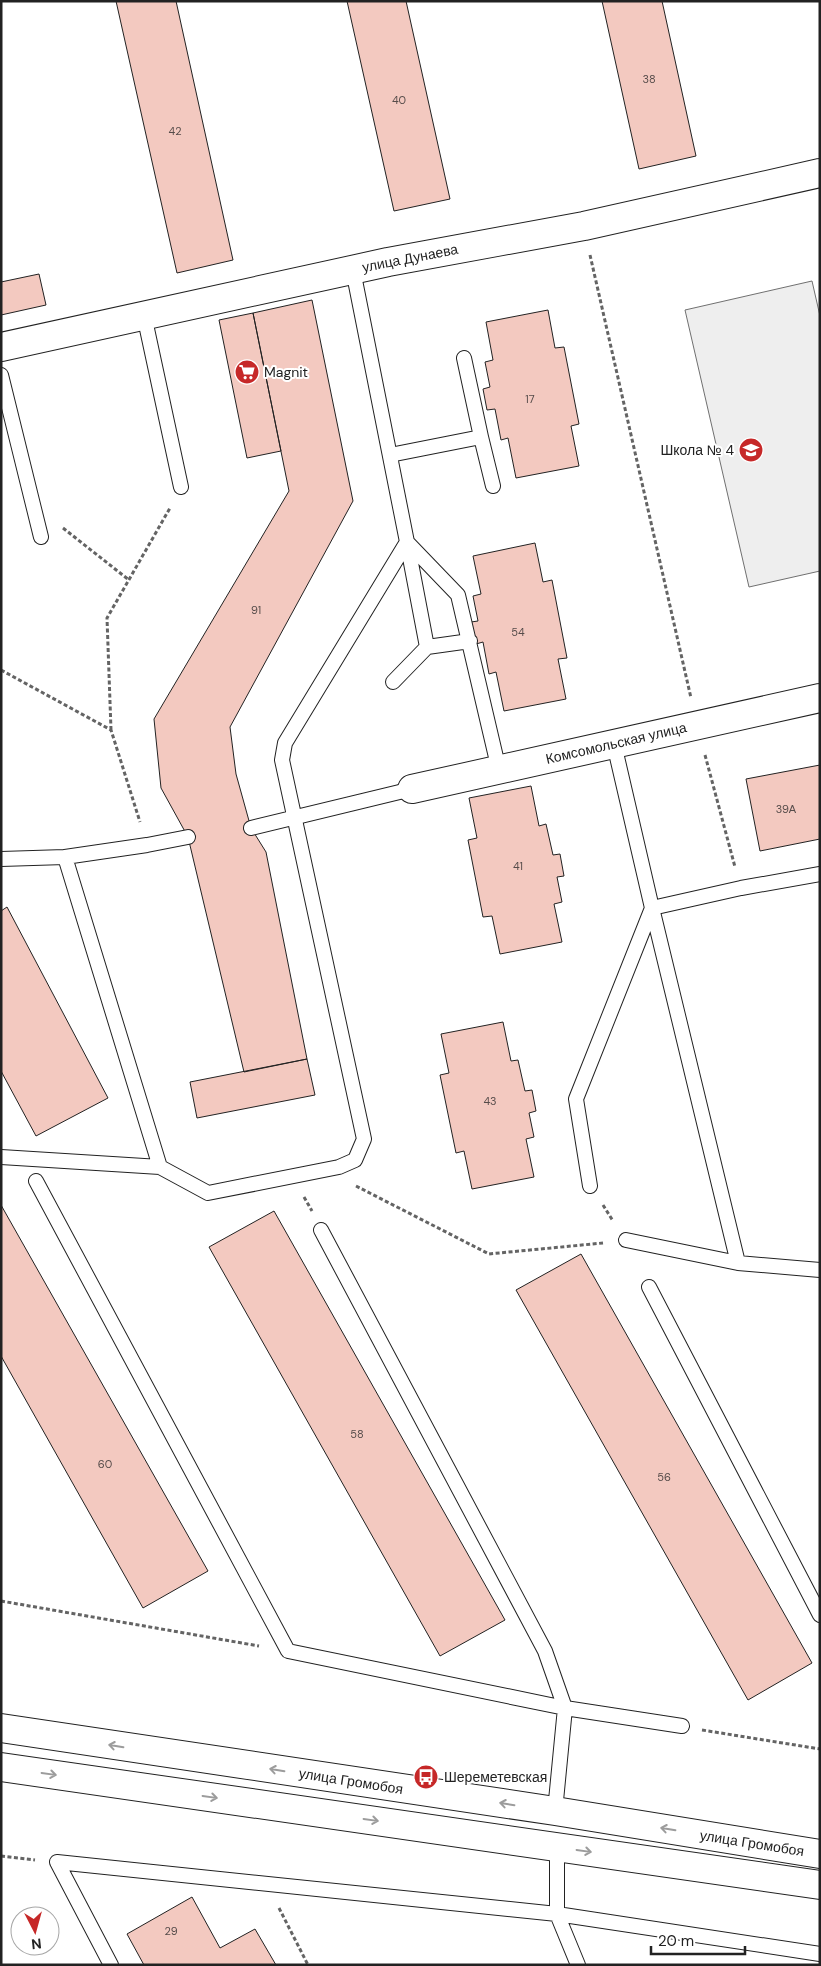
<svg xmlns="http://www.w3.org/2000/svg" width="821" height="1966" viewBox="0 0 821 1966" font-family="'DM Sans',sans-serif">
  <rect width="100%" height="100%" fill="#fff"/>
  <path fill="#eee" stroke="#6f6f6f" d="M 812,281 L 820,316 L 820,571 L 749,587 L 685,310 Z"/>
  <path fill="#f3c9c0" stroke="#222" d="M 116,1 L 176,1 L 233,260 L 177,273 Z
    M 347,1 L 406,1 L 450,199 L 394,211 Z
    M 602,1 L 662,1 L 696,156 L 639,169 Z
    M 39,274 L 46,305 L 1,315 L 1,282 Z
    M 312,300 L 353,501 L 230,727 L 236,774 L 251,828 L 266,852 L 307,1059 L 244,1072 L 188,837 L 161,788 L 154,719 L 289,491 L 253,313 Z
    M 548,310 L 555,348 L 564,347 L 579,424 L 571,426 L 579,466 L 516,478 L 508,438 L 501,440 L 495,409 L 487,410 L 483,389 L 490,387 L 485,362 L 493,360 L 486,322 Z
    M 253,313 L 281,451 L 247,458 L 219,320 Z
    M 535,543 L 543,582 L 552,580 L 567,658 L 558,659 L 566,699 L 504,711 L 496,672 L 489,674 L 483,642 L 476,644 L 471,622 L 478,621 L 473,596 L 481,594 L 473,556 Z
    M 820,765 L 820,839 L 760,851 L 746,779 Z
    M 531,786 L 539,826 L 546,824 L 553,855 L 560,854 L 564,876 L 557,877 L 562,902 L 554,904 L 562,942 L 500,954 L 492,916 L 483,917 L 468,840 L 477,838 L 469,798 Z
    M 7,907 L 108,1098 L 36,1136 L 1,1071 L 1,911 Z
    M 503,1022 L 511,1061 L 518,1060 L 525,1091 L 532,1090 L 536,1111 L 529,1113 L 534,1137 L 526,1139 L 534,1177 L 472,1189 L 464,1151 L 456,1153 L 440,1075 L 449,1073 L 441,1034 Z
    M 307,1059 L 315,1095 L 197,1118 L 190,1082 Z
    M 1,1205 L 208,1571 L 143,1608 L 1,1356 Z
    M 274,1211 L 505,1620 L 440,1656 L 209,1247 Z
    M 581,1254 L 812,1663 L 748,1700 L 516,1290 Z
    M 192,1897 L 220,1948 L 255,1929 L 276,1965 L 144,1965 L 127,1934 Z"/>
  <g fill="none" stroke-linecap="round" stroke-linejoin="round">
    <defs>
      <path id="service" d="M 144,315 L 181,487
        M 464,358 L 481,437
        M 1,375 L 41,537
        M 390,455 L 481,437 L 493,486
        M 407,542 L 458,595 L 499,770
        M 407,542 L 427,647
        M 393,682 L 427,647 L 470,641
        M 251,828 L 412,789
        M 1,859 L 65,857
        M 1,1157 L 160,1167 L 208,1193 L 339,1167 L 355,1160 L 364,1139 L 282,760 L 285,743 L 407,542 L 353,270
        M 160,1167 L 65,857 L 147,845 L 188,837
        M 36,1181 L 288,1651 L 565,1708 L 682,1726
        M 590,1186 L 576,1099 L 652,908 L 614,744
        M 321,1230 L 545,1651 L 565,1708 L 555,1811
        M 626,1240 L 738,1263 L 820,1270
        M 738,1263 L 652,908 L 741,888 L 820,874
        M 649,1287 L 820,1615
        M 557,1847 L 557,1914 L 578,1965
        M 57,1862 L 557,1914 L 820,1954
        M 57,1862 L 111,1965"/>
      <path id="minor" d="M 1,347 L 388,262 L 584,226 L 820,173
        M 412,789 L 820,698"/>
      <path id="secondary" d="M 1,1728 L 555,1811 L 820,1854
        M 1,1767 L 820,1885"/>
    </defs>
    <use href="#service" stroke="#222" stroke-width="16"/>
    <use href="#minor" stroke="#222" stroke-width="30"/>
    <use href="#secondary" stroke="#222" stroke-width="30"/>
    <path stroke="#646464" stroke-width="3" stroke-dasharray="4 2.5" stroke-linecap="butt" d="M 590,255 L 691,698
      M 63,528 L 129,580
      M 1,670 L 111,730 L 140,822
      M 111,730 L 107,618 L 170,508
      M 705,755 L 735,867
      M 356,1186 L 489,1254 L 603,1243
      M 304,1197 L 312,1211
      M 603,1205 L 613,1221
      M 1,1601 L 259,1646
      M 702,1730 L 820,1749
      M 1,1856 L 35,1860
      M 279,1908 L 308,1965"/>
    <use href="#service" stroke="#fff" stroke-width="14"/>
    <use href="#minor" stroke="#fff" stroke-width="28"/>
    <use href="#secondary" stroke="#fff" stroke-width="28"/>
  </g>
  <defs><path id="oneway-shaft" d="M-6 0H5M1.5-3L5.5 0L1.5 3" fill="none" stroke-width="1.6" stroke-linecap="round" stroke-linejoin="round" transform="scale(1.25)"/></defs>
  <g stroke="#9c9c9c">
    <use href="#oneway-shaft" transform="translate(116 1746) rotate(-171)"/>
    <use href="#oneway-shaft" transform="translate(277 1770) rotate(-171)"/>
    <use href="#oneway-shaft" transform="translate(49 1774) rotate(8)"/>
    <use href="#oneway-shaft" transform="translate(210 1797) rotate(8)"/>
    <use href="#oneway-shaft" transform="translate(507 1804) rotate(-171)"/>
    <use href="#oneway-shaft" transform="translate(371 1820) rotate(8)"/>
    <use href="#oneway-shaft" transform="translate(668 1829) rotate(-171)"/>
    <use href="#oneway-shaft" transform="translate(584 1851) rotate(8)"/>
  </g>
  <defs>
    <symbol id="supermarket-disc" viewBox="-11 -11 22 22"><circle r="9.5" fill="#c62828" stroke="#fff"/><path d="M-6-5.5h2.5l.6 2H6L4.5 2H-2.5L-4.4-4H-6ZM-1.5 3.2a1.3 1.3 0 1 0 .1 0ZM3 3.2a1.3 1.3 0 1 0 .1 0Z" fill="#fff"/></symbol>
    <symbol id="school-disc" viewBox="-11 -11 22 22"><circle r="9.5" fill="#c62828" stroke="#fff"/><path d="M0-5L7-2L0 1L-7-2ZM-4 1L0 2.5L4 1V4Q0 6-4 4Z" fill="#fff"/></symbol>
    <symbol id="bus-disc" viewBox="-11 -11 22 22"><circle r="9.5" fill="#c62828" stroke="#fff"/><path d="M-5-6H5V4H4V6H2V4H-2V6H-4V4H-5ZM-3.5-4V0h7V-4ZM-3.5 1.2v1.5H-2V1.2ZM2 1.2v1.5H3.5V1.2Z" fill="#fff"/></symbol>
  </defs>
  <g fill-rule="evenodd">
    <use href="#supermarket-disc" x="233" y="358" width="28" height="28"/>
    <use href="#school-disc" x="737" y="436" width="28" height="28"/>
    <use href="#bus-disc" x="412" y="1763" width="28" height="28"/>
  </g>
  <g text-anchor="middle" stroke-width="4" stroke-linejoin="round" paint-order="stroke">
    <g font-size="11" fill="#564c4a">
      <text x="649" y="83">38</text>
      <text x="399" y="104">40</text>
      <text x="175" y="135">42</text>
      <text x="530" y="403">17</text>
      <text x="256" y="614">91</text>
      <text x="518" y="636">54</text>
      <text x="786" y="813">39А</text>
      <text x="518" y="870">41</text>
      <text x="490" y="1105">43</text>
      <text x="357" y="1438">58</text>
      <text x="105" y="1468">60</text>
      <text x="664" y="1481">56</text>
      <text x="171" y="1935">29</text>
    </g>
    <g font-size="14" fill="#222" stroke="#fff">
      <text transform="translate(410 258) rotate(-11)" y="5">улица Дунаева</text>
      <text transform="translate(616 743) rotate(-13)" y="5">Комсомольская улица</text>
      <text transform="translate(351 1781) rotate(9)" y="5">улица Громобоя</text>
      <text transform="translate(752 1843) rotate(9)" y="5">улица Громобоя</text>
    </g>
    <g font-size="14" fill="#222" stroke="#fff" text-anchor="start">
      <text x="264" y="377">Magnit</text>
      <text x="734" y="455" text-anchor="end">Школа № 4</text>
      <text x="444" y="1782">Шереметевская</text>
    </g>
  </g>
  <rect width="821" height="1966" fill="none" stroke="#222222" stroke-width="5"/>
  <g transform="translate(35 1931) rotate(174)"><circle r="24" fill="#ffffff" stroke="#a7a7a7"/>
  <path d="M0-4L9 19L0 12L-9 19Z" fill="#c62828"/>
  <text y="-8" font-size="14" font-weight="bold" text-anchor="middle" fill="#222222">N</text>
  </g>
  <path d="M651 1946v8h94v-8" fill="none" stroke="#222222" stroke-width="2.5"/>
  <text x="658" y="1946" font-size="15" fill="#222222" stroke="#ffffff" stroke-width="4" paint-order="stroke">20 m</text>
</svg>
